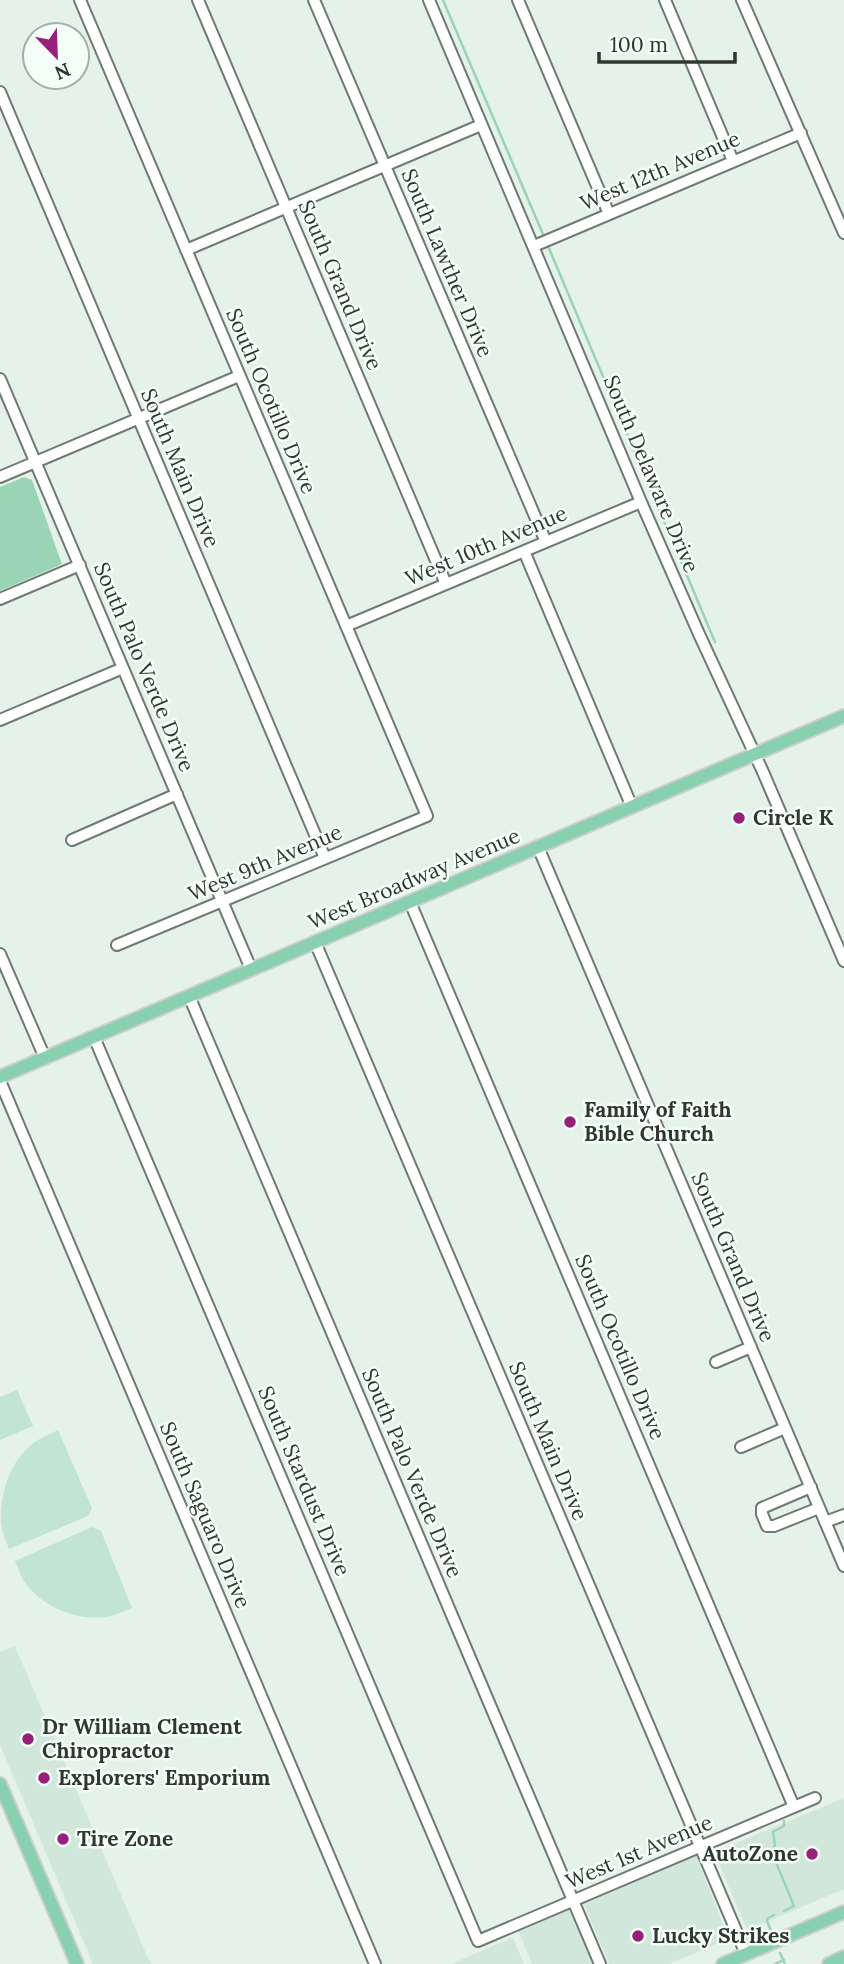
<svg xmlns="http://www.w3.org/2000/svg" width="844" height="1964" viewBox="0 0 844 1964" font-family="Lora,serif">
  <rect width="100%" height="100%" fill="#e4f2ea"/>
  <path fill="#d2e7db" d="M 15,1646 L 147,1956 L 152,1964 L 93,1964 L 0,1745 L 0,1652 Z
    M 844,1798 L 844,1889 L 747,1930 L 714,1852 Z
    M 696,1856 L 729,1939 L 669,1964 L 609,1964 L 584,1904 Z
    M 569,1909 L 592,1964 L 532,1964 L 518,1930 Z
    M 513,1938 L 524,1964 L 451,1964 L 511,1938 Z"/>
  <path fill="#c1e5d1" d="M 17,1390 L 33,1426 L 0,1440 L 0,1397 Z
    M 58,1430 L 92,1508 L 88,1516 L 9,1549 C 6,1541 2,1532 1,1523 C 0,1491 11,1457 38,1440 C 44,1436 52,1433 58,1430 Z
    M 92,1527 L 101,1531 L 132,1608 C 125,1611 118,1614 111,1616 C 80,1623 41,1607 24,1581 C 20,1575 18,1567 15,1561 Z"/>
  <path fill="#99d5b5" d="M 24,477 L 32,480 L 62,564 L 0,591 L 0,487 Z"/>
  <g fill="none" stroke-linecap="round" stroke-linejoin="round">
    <path stroke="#99d5b5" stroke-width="2.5" d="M 443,0 L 545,239
      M 548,246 L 715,642
      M 784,1911 L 794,1906 L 772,1853 L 775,1845 L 773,1832 L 784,1826 L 784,1821
      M 771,1931 L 767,1921 L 768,1918 L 774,1915
      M 780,1953 L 785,1964
      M 775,1964 L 784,1960"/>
    <defs>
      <path id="minor" d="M 80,0 L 427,816 L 117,945
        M 198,0 L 446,584
        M 314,0 L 546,542
        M 429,0 L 641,502 L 699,634 L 763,772 L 844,961
        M 518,0 L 609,214
        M 665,0 L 733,161
        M 742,0 L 844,233
        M 0,92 L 325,858
        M 534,246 L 801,133
        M 186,250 L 481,125
        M 0,379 L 251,969
        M 0,477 L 239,376
        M 524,551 L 632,807
        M 0,599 L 80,565
        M 346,626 L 641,502
        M 0,720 L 123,668
        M 72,840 L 177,794
        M 538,847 L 844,1566
        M 410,902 L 794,1807
        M 315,942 L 746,1954
        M 0,954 L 45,1058
        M 189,996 L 600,1964
        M 94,1037 L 478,1941 L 815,1798
        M 0,1081 L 375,1964
        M 716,1362 L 751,1347
        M 741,1447 L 785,1428
        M 811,1487 L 762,1508 L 762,1514 L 767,1526 L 774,1526 L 819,1508
        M 825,1522 L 844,1515"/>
      <path id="major" d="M 0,1077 L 844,716
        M 0,1784 L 77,1964
        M 723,1964 L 844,1912
        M 829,1964 L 844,1957"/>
    </defs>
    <use href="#minor" stroke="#6e7a73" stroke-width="14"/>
    <use href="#major" stroke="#cecfce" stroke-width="16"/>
    <use href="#minor" stroke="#fff" stroke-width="10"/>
    <use href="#major" stroke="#89d0b1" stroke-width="12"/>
  </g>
  <g fill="#99207a" stroke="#f3fef8" stroke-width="2.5">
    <circle cx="739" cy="818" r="7"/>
    <circle cx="570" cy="1122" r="7"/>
    <circle cx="28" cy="1739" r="7"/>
    <circle cx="44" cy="1778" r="7"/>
    <circle cx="63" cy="1839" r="7"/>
    <circle cx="812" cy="1854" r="7"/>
    <circle cx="638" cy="1936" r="7"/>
  </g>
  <g text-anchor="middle" stroke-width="5" stroke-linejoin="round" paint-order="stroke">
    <g font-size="21" fill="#313633" stroke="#f3fef8">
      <text transform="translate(660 171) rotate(-23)" y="7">West 12th Avenue</text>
      <text transform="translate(447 263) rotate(67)" y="7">South Lawther Drive</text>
      <text transform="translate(340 285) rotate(67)" y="7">South Grand Drive</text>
      <text transform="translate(271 401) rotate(67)" y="7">South Ocotillo Drive</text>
      <text transform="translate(180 468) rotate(67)" y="7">South Main Drive</text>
      <text transform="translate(651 474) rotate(67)" y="7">South Delaware Drive</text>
      <text transform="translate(486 546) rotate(-23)" y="7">West 10th Avenue</text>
      <text transform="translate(144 667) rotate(67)" y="7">South Palo Verde Drive</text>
      <text transform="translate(265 863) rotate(-23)" y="7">West 9th Avenue</text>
      <text transform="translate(414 879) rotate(-23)" y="7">West Broadway Avenue</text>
      <text transform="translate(733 1257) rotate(67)" y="7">South Grand Drive</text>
      <text transform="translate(620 1347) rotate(67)" y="7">South Ocotillo Drive</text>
      <text transform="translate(548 1441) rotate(67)" y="7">South Main Drive</text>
      <text transform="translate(412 1473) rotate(67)" y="7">South Palo Verde Drive</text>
      <text transform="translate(304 1481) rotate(67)" y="7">South Stardust Drive</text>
      <text transform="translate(205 1515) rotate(67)" y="7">South Saguaro Drive</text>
      <text transform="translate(639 1852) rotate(-23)" y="7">West 1st Avenue</text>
    </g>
    <g font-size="21" font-weight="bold" fill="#313633" stroke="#f3fef8" text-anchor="start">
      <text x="753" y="825">Circle K</text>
      <text x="584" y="1117">Family of Faith<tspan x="584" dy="24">Bible Church</tspan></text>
      <text x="42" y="1734">Dr William Clement<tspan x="42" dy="24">Chiropractor</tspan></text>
      <text x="58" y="1785">Explorers' Emporium</text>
      <text x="77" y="1846">Tire Zone</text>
      <text x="798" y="1861" text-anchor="end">AutoZone</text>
      <text x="652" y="1943">Lucky Strikes</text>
    </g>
  </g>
  <g transform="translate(56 56) rotate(157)"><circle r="33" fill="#f3fef8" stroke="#a5aea9" stroke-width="2"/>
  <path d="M0-5L12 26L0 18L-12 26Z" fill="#99207a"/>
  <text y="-10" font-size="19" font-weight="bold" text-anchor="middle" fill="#313633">N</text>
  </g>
  <path d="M599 52v10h136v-10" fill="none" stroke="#313633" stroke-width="3.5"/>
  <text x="610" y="52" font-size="21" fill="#313633" stroke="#f3fef8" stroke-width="5" paint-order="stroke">100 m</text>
</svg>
